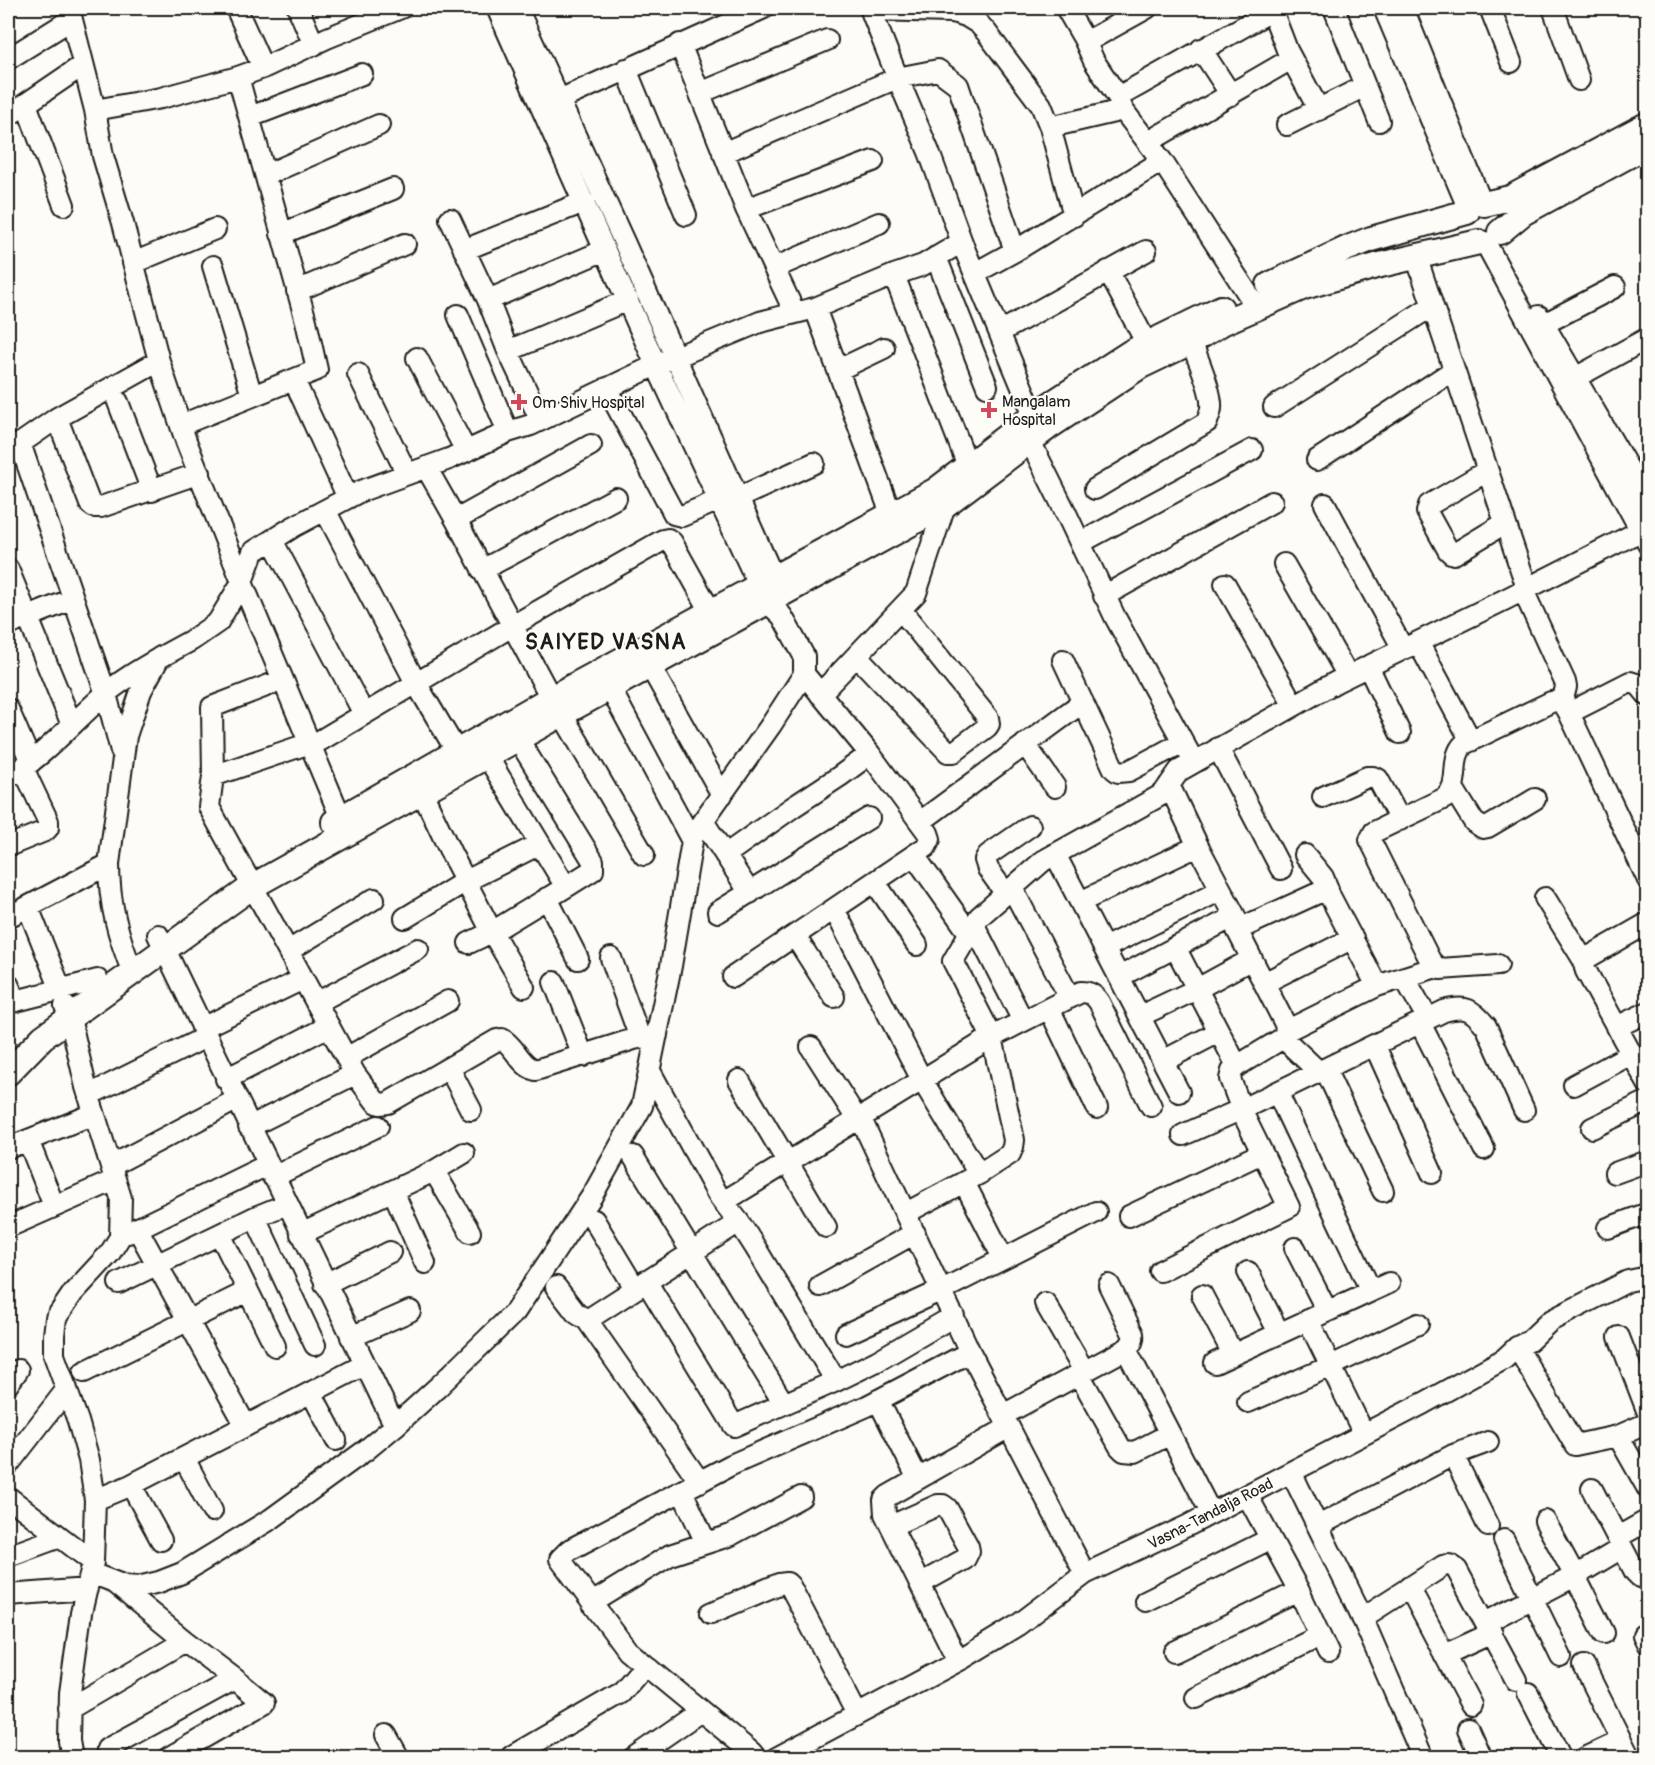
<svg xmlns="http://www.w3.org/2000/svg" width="1655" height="1765" viewBox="0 0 1655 1765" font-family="Pangolin,sans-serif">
  <rect width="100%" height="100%" fill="#fdfcf7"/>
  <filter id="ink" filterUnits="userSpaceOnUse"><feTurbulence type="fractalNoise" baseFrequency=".0167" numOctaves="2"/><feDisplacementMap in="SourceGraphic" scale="12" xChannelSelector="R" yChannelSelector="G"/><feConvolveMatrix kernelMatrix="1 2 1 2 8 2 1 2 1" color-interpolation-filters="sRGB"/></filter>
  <g filter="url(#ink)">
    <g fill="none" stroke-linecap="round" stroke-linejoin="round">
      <defs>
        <path id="minor" d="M 69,8 L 95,110 L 103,156 L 123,223 L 159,361 L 186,441 L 244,587 L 346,830
          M 236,8 L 263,68
          M 298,8 L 314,45
          M 517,8 L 625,244 L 779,590
          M 870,8 L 896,74 L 929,152 L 964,248 L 1034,416 L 1040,426
          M 1066,8 L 1084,39 L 1094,61 L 1118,97 L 1123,110 L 1162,161 L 1257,308
          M 1334,8 L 1379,121
          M 1384,8 L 1469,210
          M 1403,8 L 1482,204
          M 1490,8 L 1511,62
          M 1553,8 L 1579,80
          M 871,10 L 952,12 L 966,16 L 979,24 L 987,33 L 1041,105 L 1050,127
          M 1086,42 L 1147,8
          M 680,44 L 746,209 L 873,161
          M 1201,49 L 1231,95
          M 1288,52 L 1319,110
          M 8,59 L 72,19
          M 626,69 L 686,215
          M 700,93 L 827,40
          M 1118,97 L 1273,10
          M 559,100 L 764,8
          M 26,104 L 64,205
          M 95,110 L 161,98 L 238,77 L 263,68 L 327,38 L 401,8
          M 8,116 L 83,65
          M 250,117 L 362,74
          M 1287,125 L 1365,86
          M 1148,142 L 1286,62 L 1289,59 L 1289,55 L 1271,8
          M 723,153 L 897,78 L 938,70 L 958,85 L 1015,251
          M 266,175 L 379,125
          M 746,209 L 795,313
          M 1074,216 L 1050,127 L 1123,110
          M 450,219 L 488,300 L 508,351 L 540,419
          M 281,234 L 393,189
          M 1485,242 L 1648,544
          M 464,250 L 584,202
          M 1416,256 L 1527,588
          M 936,257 L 987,386
          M 133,263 L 215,229
          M 213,266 L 252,396
          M 774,268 L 879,223
          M 1108,271 L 1147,344
          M 975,273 L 1015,251 L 1162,161
          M 894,275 L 968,466
          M 297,291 L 405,244
          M 488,300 L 605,250
          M 815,308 L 891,514
          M 458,315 L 508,432
          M 1539,316 L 1648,502
          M 1544,324 L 1615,287
          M 1000,332 L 1146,251
          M 508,351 L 628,300
          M 417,358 L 466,451
          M 838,370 L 884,348
          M 358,374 L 407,474
          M 1575,378 L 1648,338
          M 294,380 L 348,498
          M 607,388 L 674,514 L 682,516 L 719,500
          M 118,402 L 152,491
          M 1274,407 L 1432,306
          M 57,418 L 90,504 L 94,507 L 101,507 L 200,473
          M 181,425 L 317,370 L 306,321 L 238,77
          M 1030,441 L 1065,511 L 1115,617 L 1194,762
          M 20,443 L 106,694 L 121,751
          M 8,452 L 57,418 L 159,361
          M 1317,460 L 1454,370
          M 426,467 L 456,520 L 551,698
          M 1487,471 L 1429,505 L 1427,512 L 1448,550 L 1451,553 L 1454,554 L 1505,523
          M 1095,489 L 1207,422 C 1208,418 1211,412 1211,408 C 1213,394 1197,356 1191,342
          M 738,498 L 814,463
          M 1325,504 L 1403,649
          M 325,510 L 416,683 L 457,752
          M 456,520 L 591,445
          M 272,540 L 364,714
          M 1080,543 L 1252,450
          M 1284,564 L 1348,676
          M 8,569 L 72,725
          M 482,570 L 616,498
          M 1225,584 L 1294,706
          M 1523,590 L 1565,682 L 1566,687 L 1562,703
          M 1104,596 L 1272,502
          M 8,625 L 73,599
          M 1418,642 L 1471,741
          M 857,656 L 948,752 L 954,752 L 987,727 L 989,724 L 988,718 L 901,610
          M 1063,660 L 1114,769 L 1118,772 L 1129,771 L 1183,742
          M 650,666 L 722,795
          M 1368,666 L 1400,733
          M 282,680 L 212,707 L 213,776 L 209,807 L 288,951 L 374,899
          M 610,688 L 692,841
          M 820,694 L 916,593 L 945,505
          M 8,709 L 31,762
          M 1569,713 L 1630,682 L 1639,685 L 1648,696
          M 562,714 L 644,855
          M 518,739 L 593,861 L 593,870 L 566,887
          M 1025,744 L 1055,787
          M 311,746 L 512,626 L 663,540 L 668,539 L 672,542 L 711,612
          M 1218,748 L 1281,869
          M 213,776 L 310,743
          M 8,777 C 45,756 72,723 104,695 C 120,681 139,670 158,659
          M 1453,788 L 1474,822 L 1483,828 L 1488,827 L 1535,799
          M 422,792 L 451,853 L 492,932 L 524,987
          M 1323,797 L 1367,777 L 1373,777 L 1378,779 L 1400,820
          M 703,821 L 750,893
          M 920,822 L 1083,702
          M 8,846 L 45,831 L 48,828 L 48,821 L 23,768
          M 1055,854 L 1179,1092
          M 725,855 L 793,807 L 840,776 L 870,754
          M 914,855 L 969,933
          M 1305,855 L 1323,877 L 1328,889 L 1326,893
          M 875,882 L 917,945
          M 1012,888 L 1070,998
          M 1006,894 L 988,869 L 985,860 L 988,855 L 1030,826
          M 547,898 L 578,959
          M 1545,898 L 1584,961
          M 1080,902 L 1198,846
          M 28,907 L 61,990
          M 834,909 L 922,1080 L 979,1174
          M 718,912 L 869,818
          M 8,917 L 109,864
          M 405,918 L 466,881 L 540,844
          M 1648,923 L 1587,958 C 1583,962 1584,966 1586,971 L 1648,1084
          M 974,925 L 1023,1021
          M 1237,930 L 1318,893 L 1326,893 L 1330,896 L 1377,986
          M 158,935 L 395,1426
          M 795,936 L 834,997
          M 469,943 L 492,932 L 566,887 L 487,756
          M 1175,947 L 1237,1066
          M 1104,948 L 1221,890
          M 288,951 L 355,1074 L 376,1102 L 380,1104 L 388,1103 L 497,1040 L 502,1039 C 516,1047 520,1066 536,1070 L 634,1039 L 657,1035
          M 611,958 L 640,1038
          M 1498,965 L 1440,969 L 1436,967 L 1430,960 L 1370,840 L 1374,832 L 1445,798 C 1462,784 1449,759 1464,744 L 1551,702 C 1561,700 1565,705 1569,713 L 1648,880
          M 133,973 C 118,936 109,904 109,864 L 126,736 L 141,691 L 159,658 L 192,640 L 218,622 L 242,582 L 253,552 L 293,527 L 361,491 L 449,459 L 508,432 L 531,425 L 656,365 L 760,322 L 815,308 L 894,275 L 923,265 L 962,242
          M 733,977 L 926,847 L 930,839 L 928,833 L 870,754 L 804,674
          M 1119,977 L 1235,916
          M 1404,977 L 1428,1019
          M 554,982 L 583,1056
          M 1264,983 L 1353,938
          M 8,984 L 15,1000
          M 8,1003 L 98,980
          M 316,1003 L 418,949
          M 65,1006 L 70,1018 L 86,1087 L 121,1198 L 120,1237 L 110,1253 L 73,1293 L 56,1318 L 54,1335 L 54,1355 L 78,1421 L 89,1460 L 95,1500 L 93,1562 L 81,1613 L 70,1693 L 69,1741 L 72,1758
          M 1049,1008 L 1097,1108
          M 1140,1016 L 1197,989 L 1252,959
          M 1420,1023 L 1484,1149
          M 1616,1027 L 1648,1012
          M 202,1028 L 303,979
          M 1286,1031 L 1377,986 L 1436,967
          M 1283,1038 L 1319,1072
          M 1375,1046 L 1432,1173
          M 811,1047 L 857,1119
          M 346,1058 L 448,1001
          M 1163,1061 L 1219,1032
          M 449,1068 L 471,1110
          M 1325,1069 L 1383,1191
          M 650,1071 L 718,1195 L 739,1222 L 755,1247 L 836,1381
          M 226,1079 L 329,1026
          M 739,1080 L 826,1227
          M 1574,1085 L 1631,1054
          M 1277,1092 L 1371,1291
          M 89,1095 L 206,1037
          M 249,1127 L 355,1074
          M 1592,1128 L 1648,1101
          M 1183,1135 L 1242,1109 L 1444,1011 C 1466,1005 1472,1009 1486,1026 L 1524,1110
          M 28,1140 L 54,1206
          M 8,1148 L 94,1114
          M 633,1156 L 784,1404
          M 111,1166 L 236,1100
          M 434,1171 L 470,1232
          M 1615,1173 L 1648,1161
          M 273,1177 L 378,1126
          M 964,1182 L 1003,1258
          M 393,1191 L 425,1263
          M 723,1202 L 992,1037 L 1081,992 C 1090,992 1094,995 1099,1002 L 1151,1106
          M 906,1213 L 979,1174 L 1010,1154 L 1013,1147 L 1014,1140 L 992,1037 L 953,961 L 979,917 L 1043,861 L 1163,794 L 1179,771 L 1336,682 L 1506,599 L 1648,527
          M 1129,1216 L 1262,1153
          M 255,1217 L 315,1345
          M 594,1220 L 635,1288
          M 8,1227 L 115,1180
          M 137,1228 L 246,1426
          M 1608,1228 L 1648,1213
          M 128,1233 L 267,1165
          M 220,1234 L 275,1346
          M 301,1234 L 434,1171 L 464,1153
          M 1295,1248 L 1327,1311
          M 1160,1271 L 1289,1207 L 1245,1118 L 1230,1079 L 1232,1071 L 1237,1066 L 1283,1038 L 1286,1031 L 1285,1024 L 1237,930 L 1235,916 L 1198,846 L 1169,785
          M 1248,1272 L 1279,1333
          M 646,1281 L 734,1426 L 836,1381 L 877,1361 L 954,1316
          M 119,1283 L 255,1217 L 287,1204
          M 325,1284 L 390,1252
          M 820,1286 L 915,1233
          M 556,1287 L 576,1313 L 587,1320
          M 1202,1295 L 1233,1354
          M 1045,1303 L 1084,1371
          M 1308,1320 L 1364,1434
          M 846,1334 L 942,1290 L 1096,1212
          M 351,1337 L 410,1311
          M 1619,1337 L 1648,1413
          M 1517,1347 L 1575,1445 L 1618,1436 L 1648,1423
          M 1126,1349 L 1211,1513
          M 970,1352 L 1085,1574
          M 1215,1363 L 1389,1283
          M 84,1372 L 248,1291
          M 1079,1374 L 1120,1447 L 1124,1451 L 1135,1452 L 1170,1434
          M 8,1384 L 18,1370
          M 311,1392 L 336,1440
          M 878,1400 L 918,1479
          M 1248,1402 L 1331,1366 L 1418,1324
          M 1003,1415 L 1128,1348 C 1132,1343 1134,1340 1133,1334 L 1109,1285
          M 1618,1436 L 1648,1489
          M 1453,1455 L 1488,1526
          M 184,1458 L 212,1511
          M 8,1465 L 67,1389
          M 1291,1472 L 1358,1608 L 1423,1758
          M 700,1482 L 587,1320 L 739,1222
          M 131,1485 L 161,1540
          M 1592,1489 L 1635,1572 L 1640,1577 L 1648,1577
          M 682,1491 L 706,1543
          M 1247,1495 L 1299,1591 L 1328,1653
          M 8,1497 L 93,1562
          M 95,1500 L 131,1485 L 364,1365
          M 1545,1521 L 1575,1576 L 1604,1633
          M 891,1526 L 938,1505 L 943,1505 L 947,1508 L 968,1546 L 969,1551 L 965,1559 L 920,1584
          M 1318,1526 L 1453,1455 L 1488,1442
          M 1618,1537 L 1648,1520
          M 1504,1540 L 1561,1657
          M 8,1556 L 60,1537
          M 91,1573 L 125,1586 L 138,1587 L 159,1582 L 182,1573 L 271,1519 L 366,1450 L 395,1426 L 439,1386 L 515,1312 L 592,1196 L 642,1106 L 671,966 L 693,835 L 771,725 L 804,674 L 804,656 L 782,616 L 767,602 L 759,586 L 656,365 L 497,8
          M 114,1583 L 185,1641 L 235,1679 L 264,1703 L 168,1758
          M 1409,1587 L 1471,1705
          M 8,1595 L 87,1589
          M 1145,1601 L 1270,1539
          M 592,1603 L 670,1555 L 731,1535 L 801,1497
          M 711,1613 L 779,1584 L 787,1583 L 790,1586 L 857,1714
          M 1362,1618 L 1443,1566 C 1449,1564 1452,1565 1457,1570 L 1516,1680
          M 1486,1622 L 1575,1576 L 1622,1548
          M 1643,1635 L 1648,1645
          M 1174,1652 L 1299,1591
          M 1444,1655 L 1492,1633
          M 958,1661 L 885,1514 L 884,1500 L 888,1496 L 1009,1427
          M 1584,1666 L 1630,1758
          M 1528,1693 L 1561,1758
          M 1196,1698 L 1320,1636
          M 69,1709 L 185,1641
          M 1468,1729 L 1481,1758
          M 386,1735 L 399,1758
          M 107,1749 L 235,1679
          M 512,1756 L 621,1693 L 645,1665
          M 633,1758 L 701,1711
          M 756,1758 L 751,1752 L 627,1650 L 560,1559 L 569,1550 L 731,1465 L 867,1406 L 970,1352 L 860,1117
          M 776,1758 L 962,1659 L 1018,1625 L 1085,1574 L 1189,1525 L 1424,1403 L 1504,1359 L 1517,1347 L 1529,1341 L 1550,1321 L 1628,1281 L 1648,1277
          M 1585,1758 L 1621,1741"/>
        <path id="major" d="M 1484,204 L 1510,198 L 1648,124
          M 1500,232 L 1523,213 L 1648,145
          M 1269,285 L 1348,248 L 1371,239 L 1467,212
          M 334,822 L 551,698 L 936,490 L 1040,411 L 1131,352 L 1221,308
          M 8,1073 L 43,1037 L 253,886 L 562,714 L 945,505 L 1050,426 L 1139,367 L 1191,342 L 1222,323 L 1304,287 L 1376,266 L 1479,242"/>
      </defs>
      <use href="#minor" stroke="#1c1c1c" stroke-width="24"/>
      <use href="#major" stroke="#1c1c1c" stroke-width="28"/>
      <use href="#minor" stroke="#fdfcf7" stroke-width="20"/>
      <use href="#major" stroke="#fdfcf7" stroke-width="24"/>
    </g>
  </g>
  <g fill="#d1495b" stroke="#fdfcf7" stroke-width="2">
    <path d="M516 393h6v6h6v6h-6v6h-6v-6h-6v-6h6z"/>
    <path d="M986 401h6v6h6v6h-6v6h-6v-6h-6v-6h6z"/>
  </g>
  <g text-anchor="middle" stroke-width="4.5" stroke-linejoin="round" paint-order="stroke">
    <g font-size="16" fill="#1c1c1c" stroke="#fdfcf7" text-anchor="start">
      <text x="1002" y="407">Mangalam<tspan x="1002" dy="18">Hospital</tspan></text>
      <text x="532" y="408">Om Shiv Hospital</text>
    </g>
    <g font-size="16" fill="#1c1c1c" stroke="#fdfcf7">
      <text transform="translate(1210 1513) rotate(-27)" y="6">Vasna-Tandalja Road</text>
    </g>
    <g font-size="22" font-weight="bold" letter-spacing="1.5" fill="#1c1c1c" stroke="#fdfcf7">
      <text x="606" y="649">SAIYED VASNA</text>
    </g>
  </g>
  <rect width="1655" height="1765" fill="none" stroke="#fdfcf7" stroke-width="30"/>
  <rect x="15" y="15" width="1625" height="1735" fill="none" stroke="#1c1c1c" stroke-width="2" filter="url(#ink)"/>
</svg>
